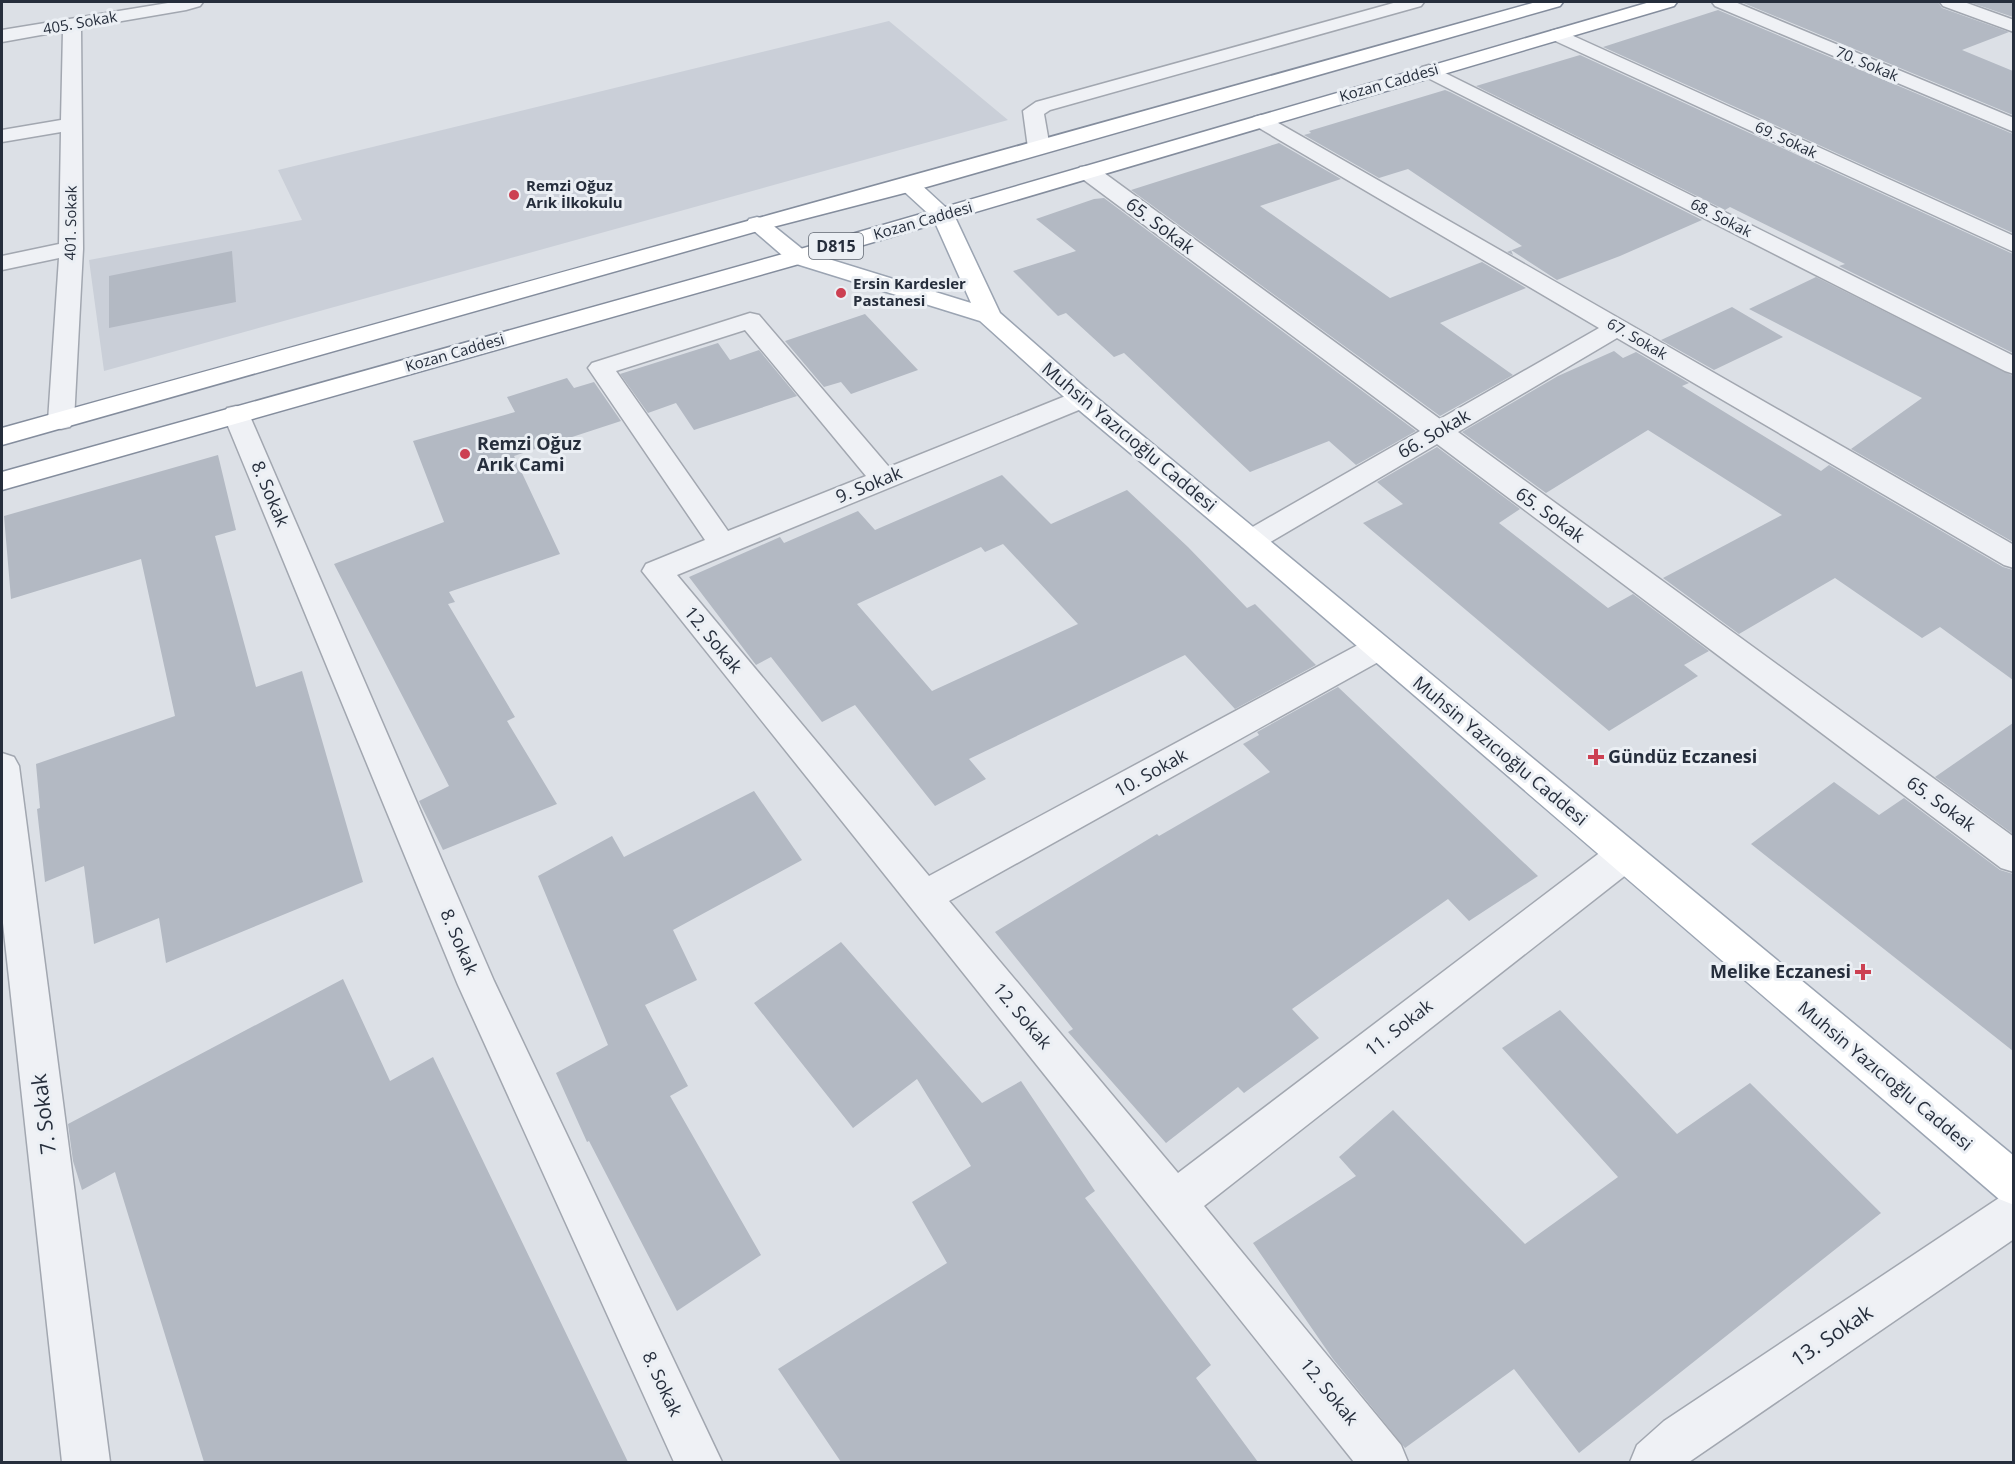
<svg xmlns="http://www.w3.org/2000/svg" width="2015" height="1464" viewBox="0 0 2015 1464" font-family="'Open Sans',sans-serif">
  <rect width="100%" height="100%" fill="#dce0e6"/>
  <path fill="#cacfd8" d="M 889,21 L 1008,120 L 104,371 L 89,260 L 302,220 L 278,170 Z"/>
  <path fill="#b3b9c3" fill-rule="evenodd" d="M 1741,2 L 1938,2 L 1942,8 L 2009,32 L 1962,50 L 2013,71 L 2013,115 Z
    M 1969,2 L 2013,2 L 2013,17 Z
    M 1718,10 L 2013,134 L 2013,233 L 1603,47 Z
    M 1580,55 L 2013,254 L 2013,353 L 1839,266 L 1845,264 L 1730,207 L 1725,210 L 1476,86 Z
    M 1445,90 L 1450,92 L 1702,220 L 1620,256 L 1557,280 L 1511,250 L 1513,255 L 1507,252 L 1522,246 L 1408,169 L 1379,178 L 1304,135 L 1311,133 L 1309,131 Z
    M 1279,143 L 1341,179 L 1260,206 L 1390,298 L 1482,262 L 1526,288 L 1440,323 L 1513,375 L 1440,416 L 1131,190 Z
    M 1104,198 L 1416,431 L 1356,465 L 1329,441 L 1250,472 L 1124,353 L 1114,357 L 1066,313 L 1058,316 L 1013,271 L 1076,251 L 1036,219 L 1094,199 Z
    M 232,251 L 236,302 L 109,328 L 109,276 Z
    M 1816,277 L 2013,376 L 2013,542 L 1851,449 L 1922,398 L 1749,309 Z
    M 1732,307 L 1783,337 L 1714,370 L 1661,340 Z
    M 865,314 L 918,370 L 851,394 L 841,382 L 824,387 L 785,341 Z
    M 718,343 L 730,360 L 759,350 L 797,396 L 694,430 L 676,403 L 648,413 L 620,374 Z
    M 1614,351 L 1623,358 L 1636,352 L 1689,383 L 1682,386 L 1821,471 L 1829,465 L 2003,567 L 2013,570 L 2013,680 L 1940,627 L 1922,638 L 1835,578 L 1739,634 L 1663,578 L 1782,515 L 1648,430 L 1546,493 L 1462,432 L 1558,376 Z
    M 567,378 L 574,388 L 594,382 L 621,421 L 514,456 L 560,554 L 449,592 L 455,602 L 448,604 L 515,717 L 507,721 L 557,804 L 443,850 L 419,801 L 449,786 L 334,564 L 444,522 L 413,441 L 515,412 L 507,397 Z
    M 1437,447 L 1520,509 L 1499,523 L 1608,608 L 1633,594 L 1709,651 L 1684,665 L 1698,676 L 1609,731 L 1363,523 L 1403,504 L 1377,482 Z
    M 218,455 L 236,530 L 215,536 L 256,687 L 302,671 L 363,882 L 166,963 L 159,918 L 94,944 L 84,866 L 45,882 L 37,809 L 40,808 L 36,764 L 175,716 L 141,559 L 11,599 L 4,516 Z
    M 1002,475 L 1051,524 L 1127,490 L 1188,547 L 1247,608 L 1255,604 L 1316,665 L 1235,709 L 1185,655 L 969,759 L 986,779 L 935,806 L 855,705 L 822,722 L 771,657 L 756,665 L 689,577 L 780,537 L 784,543 L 858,511 L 875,530 ZM 1003,544 L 1078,624 L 932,691 L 857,604 L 981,547 L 985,552 Z
    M 1338,687 L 1538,876 L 1469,921 L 1448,899 L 1292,1009 L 1319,1038 L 1244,1093 L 1238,1087 L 1166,1143 L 1068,1032 L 1073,1029 L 995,932 L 1157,834 L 1159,836 L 1270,772 L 1243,744 L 1259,735 L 1257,732 Z
    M 2013,723 L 2013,834 L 1935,777 Z
    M 1834,782 L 1879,815 L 1904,798 L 2000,870 L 2013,874 L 2013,1051 L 1751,844 Z
    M 754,791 L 802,860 L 673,930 L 697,980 L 645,1005 L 688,1086 L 670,1096 L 761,1255 L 677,1311 L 589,1141 L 587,1142 L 556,1073 L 608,1045 L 538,876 L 612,836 L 624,857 Z
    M 841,942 L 982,1103 L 1021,1081 L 1095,1191 L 1085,1198 L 1211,1365 L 1196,1378 L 1258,1462 L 841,1462 L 778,1369 L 947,1263 L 912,1202 L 971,1166 L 917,1079 L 853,1128 L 754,1003 Z
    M 343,979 L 390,1081 L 433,1057 L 628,1462 L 204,1462 L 115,1172 L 82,1190 L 73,1161 L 68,1124 Z
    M 1560,1010 L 1677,1134 L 1750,1083 L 1881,1213 L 1579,1453 L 1514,1369 L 1405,1448 L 1333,1359 L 1253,1243 L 1356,1176 L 1339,1157 L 1393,1110 L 1525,1244 L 1618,1177 L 1502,1048 Z"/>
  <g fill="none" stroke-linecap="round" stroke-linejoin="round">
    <defs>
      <path id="minor" d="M 174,2 L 203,2 L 200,6 L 186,10 L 81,28 L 83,249 L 74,421 L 70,427 L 61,429 L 52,427 L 48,421 L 59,258 L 2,270 L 2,256 L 59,244 L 61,132 L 2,142 L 2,130 L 61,120 L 63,31 L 2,42 L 2,30 Z
        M 1397,2 L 1424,2 L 1421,6 L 1050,110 L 1044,114 L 1050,148 L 1046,152 L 1039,154 L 1032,152 L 1028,148 L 1023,111 L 1036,102 Z
        M 1712,2 L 1735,2 L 2014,118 L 2014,132 L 1715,6 Z
        M 1940,2 L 1964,2 L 2014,20 L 2014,32 L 1943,6 Z
        M 1558,29 L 2014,236 L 2014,252 L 1551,39 L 1549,35 L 1551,31 Z
        M 1429,65 L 2014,356 L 2014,374 L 2005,371 L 1422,75 L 1419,71 L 1422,67 Z
        M 1261,115 L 1268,117 L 2014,545 L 2014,568 L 2004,565 L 1617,338 L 1458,432 L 2014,837 L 2014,872 L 2001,868 L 1437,444 L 1262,547 L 1252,550 L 1242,547 L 1237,540 L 1242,533 L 1420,431 L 1080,177 L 1077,172 L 1080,167 L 1088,166 L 1096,167 L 1440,419 L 1599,328 L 1254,125 L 1251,121 L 1254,117 Z
        M 750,313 L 759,315 L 889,467 L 1073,393 L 1082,391 L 1091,393 L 1095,399 L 1091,405 L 677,575 L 929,876 L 1367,640 L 1378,636 L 1389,640 L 1394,648 L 1389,656 L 949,901 L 1178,1173 L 1610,845 L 1623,841 L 1636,845 L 1641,856 L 1636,867 L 1204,1206 L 1401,1445 L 1408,1462 L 1354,1462 L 642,571 L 646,564 L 705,540 L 588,368 L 592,363 ZM 745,330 L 866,476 L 728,531 L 616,371 Z
        M 236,406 L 245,408 L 249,414 L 494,981 L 722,1462 L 674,1462 L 458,985 L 223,414 L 227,408 Z
        M 2,753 L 14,757 L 19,766 L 110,1462 L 62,1462 L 2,914 Z
        M 2014,1192 L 2014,1239 L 1689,1462 L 1630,1462 L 1637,1445 L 1664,1421 L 1999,1198 Z"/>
      <path id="major" d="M 908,178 L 916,180 L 954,215 L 1000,313 L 1091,393 L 2014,1156 L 2014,1205 L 1999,1199 L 1242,547 L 1073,405 L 980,321 L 790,262 L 746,224 L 749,219 L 757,217 L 765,219 L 806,252 L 971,303 L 933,218 L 897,185 L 900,180 Z"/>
      <path id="highway" d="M 1536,2 L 1563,2 L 1560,6 L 916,190 L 765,229 L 2,445 L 2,428 C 513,285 1025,145 1536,2 Z
        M 1650,2 L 1677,2 L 1674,6 L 806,262 L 2,490 L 2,472 L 790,252 Z"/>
    </defs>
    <use href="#minor" stroke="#a2a7b0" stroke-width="3"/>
    <use href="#major" stroke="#9ba4b2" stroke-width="3"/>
    <use href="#highway" stroke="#848d9d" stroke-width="3"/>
    <use href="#minor" fill="#eff1f5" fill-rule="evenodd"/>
    <use href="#major" fill="#fff" fill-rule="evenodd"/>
    <use href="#highway" fill="#fff" fill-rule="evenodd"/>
  </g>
  <g fill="#cc4052" stroke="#ebeff4" stroke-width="2">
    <circle cx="514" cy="195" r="6"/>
    <circle cx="841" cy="293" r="6"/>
    <circle cx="465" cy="454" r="6"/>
    <path d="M1593 748h6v6h6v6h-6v6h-6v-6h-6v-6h6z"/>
    <path d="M1860 963h6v6h6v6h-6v6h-6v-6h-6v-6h6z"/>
  </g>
  <g text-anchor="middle" stroke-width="6" stroke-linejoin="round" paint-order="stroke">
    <g font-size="15" fill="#262e3c" stroke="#ebeff4">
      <text transform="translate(80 23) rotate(-10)" y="5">405. Sokak</text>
      <text transform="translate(1867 64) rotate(23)" y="5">70. Sokak</text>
      <text transform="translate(1389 83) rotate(-16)" y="5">Kozan Caddesi</text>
      <text transform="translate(1786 140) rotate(25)" y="5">69. Sokak</text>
      <text transform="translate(1721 218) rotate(27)" y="5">68. Sokak</text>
      <text transform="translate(923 221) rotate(-16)" y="5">Kozan Caddesi</text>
      <text transform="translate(71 223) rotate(-89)" y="5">401. Sokak</text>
      <text transform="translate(1637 339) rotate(30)" y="5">67. Sokak</text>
      <text transform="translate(455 353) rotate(-16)" y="5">Kozan Caddesi</text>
    </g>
    <g font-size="15" font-weight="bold" fill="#262e3c" stroke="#ebeff4" text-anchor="start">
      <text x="526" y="191">Remzi Oğuz<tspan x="526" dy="17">Arık İlkokulu</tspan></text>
      <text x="853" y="289">Ersin Kardesler<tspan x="853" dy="17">Pastanesi</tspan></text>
    </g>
    <rect fill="#ebeff4" stroke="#616873" stroke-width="1.5" x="809" y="233" width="54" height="26" rx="4.5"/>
    <g font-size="16" font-weight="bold" fill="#262e3c">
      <text x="836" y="252">D815</text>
    </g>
    <g font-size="18" fill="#262e3c" stroke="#ebeff4">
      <text transform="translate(1160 226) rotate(37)" y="6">65. Sokak</text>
      <text transform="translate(1434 434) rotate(-30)" y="6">66. Sokak</text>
      <text transform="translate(1129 437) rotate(40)" y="6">Muhsin Yazıcıoğlu Caddesi</text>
      <text transform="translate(869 485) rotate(-22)" y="6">9. Sokak</text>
      <text transform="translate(270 494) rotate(67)" y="6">8. Sokak</text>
      <text transform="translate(1550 515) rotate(36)" y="6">65. Sokak</text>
      <text transform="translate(713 640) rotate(51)" y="6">12. Sokak</text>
      <text transform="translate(1500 751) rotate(40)" y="6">Muhsin Yazıcıoğlu Caddesi</text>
      <text transform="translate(1151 773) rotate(-29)" y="6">10. Sokak</text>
      <text transform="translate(1941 804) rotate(36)" y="6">65. Sokak</text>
      <text transform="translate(459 942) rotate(67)" y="6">8. Sokak</text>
      <text transform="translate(1022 1016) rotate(50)" y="6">12. Sokak</text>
      <text transform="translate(1399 1028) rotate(-38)" y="6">11. Sokak</text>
      <text transform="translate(1885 1076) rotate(40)" y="6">Muhsin Yazıcıoğlu Caddesi</text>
      <text transform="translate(662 1384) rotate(65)" y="6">8. Sokak</text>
      <text transform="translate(1329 1392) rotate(51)" y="6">12. Sokak</text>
    </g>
    <g font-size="18" font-weight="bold" fill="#262e3c" stroke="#ebeff4" text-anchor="start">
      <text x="477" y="450">Remzi Oğuz<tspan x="477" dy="21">Arık Cami</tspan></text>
      <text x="1608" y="763">Gündüz Eczanesi</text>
      <text x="1851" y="978" text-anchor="end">Melike Eczanesi</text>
    </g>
    <g font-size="21" fill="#262e3c" stroke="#ebeff4">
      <text transform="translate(44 1114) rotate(-97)" y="7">7. Sokak</text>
      <text transform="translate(1832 1336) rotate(-34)" y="7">13. Sokak</text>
    </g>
  </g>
  <rect width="2015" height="1464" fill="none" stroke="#262e3c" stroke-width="6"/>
</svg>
